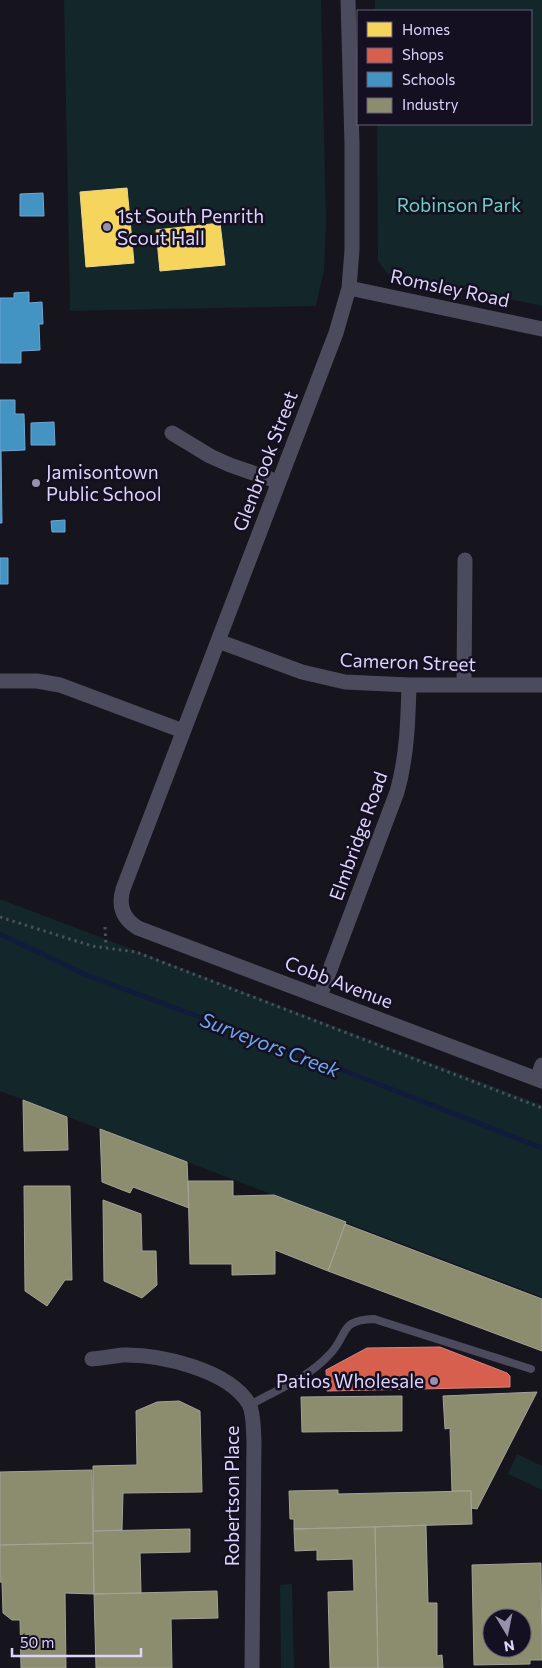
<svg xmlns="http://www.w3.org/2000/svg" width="542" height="1668" viewBox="0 0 542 1668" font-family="Commissioner,sans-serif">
  <rect width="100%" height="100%" fill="#16141d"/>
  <path fill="#132629" d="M 64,0 L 321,0 L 326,223 L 324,270 L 316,306 L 70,311 Z
    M 375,0 L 542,0 L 542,306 L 387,273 L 378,261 L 377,124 L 531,124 L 531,11 L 375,11 Z
    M 0,899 L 542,1105 L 542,1297 L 0,1091 Z
    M 517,1454 L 542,1466 L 542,1490 L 508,1474 Z
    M 292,1584 L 294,1668 L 281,1668 L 280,1585 Z"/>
  <path fill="#f6d55c" stroke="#eed58c" d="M 127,188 L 134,263 L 86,267 L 80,192 Z
    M 220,223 L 225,265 L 160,271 L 156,230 Z"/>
  <path fill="#d6604d" stroke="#d88381" d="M 440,1347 L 507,1373 L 510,1376 L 510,1387 L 327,1391 L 326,1370 L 367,1348 Z"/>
  <path fill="#4393c3" stroke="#71a6d4" d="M 43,193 L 44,216 L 20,216 L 20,194 Z
    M 29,292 L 29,303 L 42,302 L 43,324 L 39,324 L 40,350 L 21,351 L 21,363 L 0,363 L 0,298 L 14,298 L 14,293 Z
    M 0,400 L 15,400 L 15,414 L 24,414 L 25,450 L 1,451 L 2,523 L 0,523 Z
    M 54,422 L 55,445 L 31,445 L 31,423 Z
    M 65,520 L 65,532 L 52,532 L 51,521 Z
    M 0,558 L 8,558 L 8,584 L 0,584 Z"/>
  <path fill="#8c8c6e" stroke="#a4a298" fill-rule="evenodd" d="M 23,1100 L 67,1117 L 68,1150 L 24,1151 Z
    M 100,1129 L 187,1162 L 189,1208 L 133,1187 L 130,1193 L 102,1182 Z
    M 188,1181 L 233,1181 L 233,1196 L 274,1195 L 346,1222 L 328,1271 L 275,1250 L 275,1274 L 232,1275 L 232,1264 L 190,1264 Z
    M 24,1186 L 70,1186 L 72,1280 L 65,1280 L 47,1306 L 25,1291 Z
    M 103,1200 L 141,1214 L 142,1251 L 156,1251 L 157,1285 L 142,1298 L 104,1281 Z
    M 345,1224 L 542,1299 L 542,1351 L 328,1271 Z
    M 537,1392 L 477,1509 L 471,1508 L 471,1491 L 452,1491 L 450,1428 L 445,1429 L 443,1396 Z
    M 402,1396 L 402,1431 L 302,1432 L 301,1397 Z
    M 179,1401 L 200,1411 L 202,1492 L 123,1493 L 122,1530 L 93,1531 L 93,1466 L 137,1465 L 136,1411 L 157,1402 Z
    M 92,1470 L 93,1543 L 0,1545 L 0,1472 Z
    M 338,1490 L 338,1494 L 471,1491 L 472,1524 L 294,1529 L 294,1519 L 290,1519 L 289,1491 Z
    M 426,1525 L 428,1603 L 437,1603 L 437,1656 L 442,1655 L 443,1668 L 378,1668 L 375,1527 Z
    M 375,1527 L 378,1668 L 330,1668 L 328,1592 L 354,1591 L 353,1559 L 317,1560 L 317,1550 L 295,1551 L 294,1529 Z
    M 190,1529 L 190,1552 L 140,1553 L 141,1593 L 94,1594 L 93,1531 Z
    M 93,1543 L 94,1594 L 65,1593 L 66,1668 L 21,1668 L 20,1620 L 12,1620 L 3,1613 L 2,1582 L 0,1582 L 0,1545 Z
    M 541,1563 L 542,1660 L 530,1660 L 530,1664 L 474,1665 L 472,1565 ZM 492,1618 L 522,1618 L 522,1648 L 492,1648 Z
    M 217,1591 L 218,1618 L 171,1619 L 172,1668 L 96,1668 L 94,1594 Z"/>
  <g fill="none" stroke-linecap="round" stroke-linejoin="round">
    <path stroke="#111c3d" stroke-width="5" d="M 0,934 L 86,975 L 327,1064 L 542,1148"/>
    <path stroke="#48505d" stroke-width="3" stroke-dasharray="2.5 4" stroke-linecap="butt" d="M 0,917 L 92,946 L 136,952 L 542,1108
      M 105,927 L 106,947"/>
    <path stroke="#4c4a5d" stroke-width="8" d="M 250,1405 C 276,1390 308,1378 329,1355 C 349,1335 338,1320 374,1319 L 531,1369"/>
    <path stroke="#4c4a5d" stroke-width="15" d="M 348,0 L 352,144 L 352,250 L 349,288 L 336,333 L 123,889 C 118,906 123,919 138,928 L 542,1081
      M 349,288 L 542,329
      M 172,433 L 210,456 L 230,465 L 279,482
      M 218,641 L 302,672 L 345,682 L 409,685 L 542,685
      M 0,681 L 37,681 L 60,685 L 183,731
      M 464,685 L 465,560
      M 320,996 L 397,792 C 407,757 408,721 409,685
      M 537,1079 L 542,1065
      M 92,1359 C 103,1358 113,1356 123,1355 C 160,1354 229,1370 249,1404 C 254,1414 253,1428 254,1439 L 252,1668"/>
  </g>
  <g fill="#9791ad" stroke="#151021" stroke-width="2">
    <circle cx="107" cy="227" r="5"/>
    <circle cx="36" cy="483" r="5"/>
    <circle cx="434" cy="1381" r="5"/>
  </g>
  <g text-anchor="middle" stroke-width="5" stroke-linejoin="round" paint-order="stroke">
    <g font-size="19" fill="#68d3c4" stroke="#151021">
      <text x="459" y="212">Robinson Park</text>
    </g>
    <g font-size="19" fill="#ddd4fb" stroke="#151021" text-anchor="start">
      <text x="117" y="223">1st South Penrith<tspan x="117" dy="22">Scout Hall</tspan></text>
      <text x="46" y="479">Jamisontown<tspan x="46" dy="22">Public School</tspan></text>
      <text x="424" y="1388" text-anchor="end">Patios Wholesale</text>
    </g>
    <g font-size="19" fill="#ddd4fb" stroke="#151021">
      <text transform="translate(450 288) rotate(12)" y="7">Romsley Road</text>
      <text transform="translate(265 461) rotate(-69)" y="7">Glenbrook Street</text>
      <text transform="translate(408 662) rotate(2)" y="7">Cameron Street</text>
      <text transform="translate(358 836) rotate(-70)" y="7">Elmbridge Road</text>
      <text transform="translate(339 982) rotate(21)" y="7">Cobb Avenue</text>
      <text transform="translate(232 1496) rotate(-90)" y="7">Robertson Place</text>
    </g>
    <g font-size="20" font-style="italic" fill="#6da6f0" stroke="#151021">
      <text transform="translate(270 1045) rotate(21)" y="7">Surveyors Creek</text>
    </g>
  </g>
  <rect x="357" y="10" width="175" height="115" fill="#151021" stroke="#655e78"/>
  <rect x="367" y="22" width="25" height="15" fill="#f6d55c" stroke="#655e78"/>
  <text x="402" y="35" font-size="15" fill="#ddd4fb">Homes</text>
  <rect x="367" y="48" width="25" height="15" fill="#d6604d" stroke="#655e78"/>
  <text x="402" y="60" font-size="15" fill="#ddd4fb">Shops</text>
  <rect x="367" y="72" width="25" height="15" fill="#4393c3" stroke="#655e78"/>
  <text x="402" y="85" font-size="15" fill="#ddd4fb">Schools</text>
  <rect x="367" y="98" width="25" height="15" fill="#8c8c6e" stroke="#655e78"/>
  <text x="402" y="110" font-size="15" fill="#ddd4fb">Industry</text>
  <g transform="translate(507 1633) rotate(170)"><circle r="24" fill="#151021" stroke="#655e78"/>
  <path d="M0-4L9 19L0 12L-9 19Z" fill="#9791ad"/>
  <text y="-8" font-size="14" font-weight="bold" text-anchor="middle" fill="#ddd4fb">N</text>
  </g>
  <path d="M12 1648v8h129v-8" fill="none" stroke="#ddd4fb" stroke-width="2.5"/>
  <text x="20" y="1648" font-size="15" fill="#ddd4fb" stroke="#151021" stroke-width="4" paint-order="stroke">50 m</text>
</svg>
